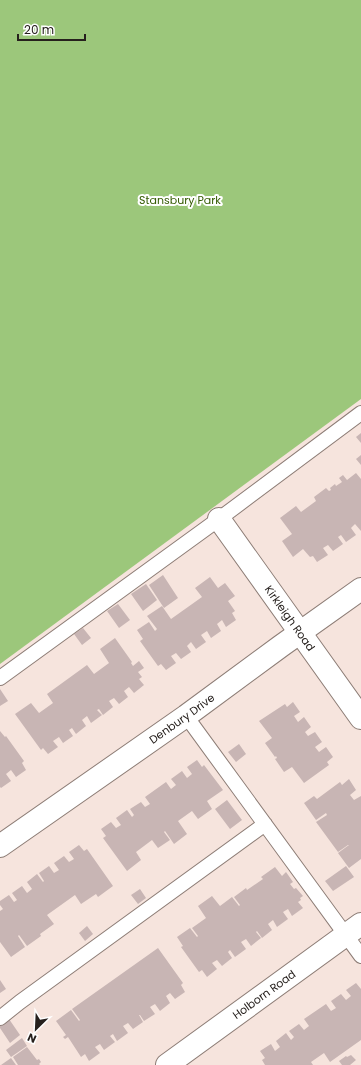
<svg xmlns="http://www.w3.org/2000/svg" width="361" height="1065" viewBox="0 0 361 1065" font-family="Poppins,sans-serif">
  <rect width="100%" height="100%" fill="#f6e4dd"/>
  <path fill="#9cc77b" d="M 0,0 L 361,0 L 361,399 L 0,664 Z"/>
  <path fill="#c8b5b4" d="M 361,433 L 361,443 L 356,437 Z
    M 361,455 L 361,465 L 356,459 Z
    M 356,473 L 361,479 L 361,531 L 355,524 L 351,528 L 356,535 L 346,542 L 341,535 L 338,537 L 343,544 L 333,551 L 328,545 L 323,548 L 328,555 L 317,562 L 313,556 L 310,557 L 303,549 L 293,557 L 282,541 L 292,534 L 280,518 L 296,506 L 301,512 L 316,501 L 314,497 L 326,488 L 329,491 L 331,490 L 330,488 L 335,484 L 336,486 L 342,482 L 339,478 L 343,475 L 347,480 Z
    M 163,575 L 178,598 L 164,608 L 149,585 Z
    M 210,577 L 218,588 L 225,583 L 235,596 L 228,601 L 235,611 L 232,613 L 236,620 L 226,627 L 222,620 L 217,624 L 221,631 L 211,638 L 207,631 L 201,635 L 206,642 L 196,649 L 191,642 L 187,646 L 191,652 L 181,659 L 176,653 L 171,656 L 176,663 L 166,670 L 161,664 L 158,666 L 140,641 L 143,639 L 137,630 L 149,622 L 155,631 L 157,629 L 147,616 L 162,606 L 171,619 L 202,597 L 195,588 Z
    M 146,584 L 157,600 L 143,611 L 131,594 Z
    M 118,604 L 130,620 L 119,628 L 107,611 Z
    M 83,628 L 91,638 L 82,645 L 74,634 Z
    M 115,638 L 132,662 L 131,663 L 133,666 L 139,661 L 144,668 L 138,672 L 142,677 L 139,679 L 144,685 L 134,693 L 129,687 L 124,691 L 128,697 L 119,704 L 114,698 L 109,701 L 113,707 L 103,715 L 99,709 L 97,710 L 102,715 L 91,723 L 87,716 L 82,720 L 86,726 L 76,734 L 72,728 L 69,730 L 73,736 L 63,743 L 59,737 L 53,741 L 58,747 L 48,754 L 43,748 L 41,750 L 15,714 L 31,703 L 39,713 L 53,703 L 47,694 L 87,665 L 94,674 L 109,663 L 100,649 Z
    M 0,689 L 8,701 L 0,706 Z
    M 293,702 L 300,712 L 294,716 L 298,722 L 304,717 L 311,727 L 305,732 L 308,736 L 315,732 L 322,742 L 315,747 L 319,752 L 326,747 L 333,757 L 327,762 L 329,765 L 304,783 L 292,767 L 284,772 L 275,759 L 277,758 L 276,756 L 275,757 L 265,743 L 272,738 L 259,721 L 285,704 L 287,707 Z
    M 0,731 L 5,737 L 6,736 L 24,761 L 22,763 L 26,770 L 16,777 L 11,770 L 6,774 L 11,781 L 1,788 L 0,787 Z
    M 239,744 L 246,754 L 236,762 L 228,752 Z
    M 197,760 L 202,767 L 204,765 L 223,790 L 207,801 L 212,809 L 198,819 L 192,811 L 178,821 L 187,834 L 174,844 L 165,831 L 164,832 L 170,840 L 158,848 L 152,840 L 136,852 L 141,860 L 127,871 L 103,838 L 106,836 L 101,829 L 111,822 L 116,828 L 121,825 L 116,818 L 127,810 L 132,817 L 134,815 L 130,809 L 141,802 L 145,807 L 150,804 L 145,797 L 166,782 L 171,789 L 176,785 L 171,779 L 182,771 L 187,778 L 192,774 L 187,767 Z
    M 349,779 L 356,790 L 350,795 L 354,800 L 361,796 L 361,859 L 349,868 L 338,853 L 349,845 L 348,845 L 338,852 L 316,822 L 327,815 L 326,813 L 316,820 L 304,803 L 314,796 L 317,799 L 340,782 L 342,785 Z
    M 227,800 L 242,820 L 230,829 L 215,809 Z
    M 79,845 L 84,851 L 87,849 L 113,886 L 98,897 L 96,894 L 81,904 L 75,895 L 47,915 L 54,924 L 40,934 L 41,936 L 27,946 L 19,935 L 18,936 L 25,947 L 11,957 L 0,942 L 0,911 L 3,909 L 0,905 L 0,901 L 9,895 L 14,902 L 17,900 L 12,893 L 22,886 L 27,893 L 32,889 L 27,882 L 37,874 L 43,882 L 44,881 L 39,873 L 49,866 L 54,873 L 59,870 L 54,863 L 64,856 L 69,862 L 74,859 L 69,852 Z
    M 346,866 L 354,877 L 333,891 L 325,881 Z
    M 275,867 L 282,876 L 286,872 L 293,882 L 290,884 L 294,889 L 296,888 L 303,896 L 300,898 L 301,900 L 298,902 L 303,908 L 292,916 L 288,909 L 283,912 L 288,919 L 277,927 L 273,920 L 268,924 L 272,930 L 262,938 L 257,931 L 256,932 L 261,938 L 251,946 L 246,939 L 241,942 L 246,949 L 235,957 L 230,950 L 228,952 L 232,958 L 222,966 L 217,960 L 212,963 L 217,969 L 207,977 L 202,970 L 199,972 L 181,947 L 183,946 L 177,937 L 190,928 L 197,937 L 198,936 L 192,928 L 206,918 L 198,906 L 212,896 L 220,906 L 232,897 L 239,906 L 240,905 L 234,897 L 246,888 L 247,890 L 263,879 L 261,877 Z
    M 140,889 L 146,898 L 138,904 L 131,895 Z
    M 87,926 L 93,934 L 85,941 L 79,933 Z
    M 158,948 L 183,983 L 181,985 L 185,992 L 175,999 L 170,993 L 166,996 L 170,1003 L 160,1011 L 155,1004 L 150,1007 L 155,1014 L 144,1021 L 140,1015 L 139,1015 L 143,1022 L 133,1029 L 128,1023 L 123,1026 L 128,1033 L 117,1041 L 113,1034 L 110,1036 L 115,1042 L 104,1050 L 100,1044 L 95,1047 L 100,1053 L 89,1061 L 85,1054 L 81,1057 L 68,1037 L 65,1039 L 63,1037 L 66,1035 L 56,1021 L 71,1010 L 79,1021 L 80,1020 L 72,1009 Z
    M 0,980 L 6,989 L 0,993 Z
    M 356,983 L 361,989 L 361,1040 L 330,1062 L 324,1053 L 311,1062 L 313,1065 L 265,1065 L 262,1060 L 265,1058 L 260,1051 L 271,1044 L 275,1051 L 280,1047 L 276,1041 L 286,1033 L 291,1040 L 294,1037 L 289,1031 L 299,1024 L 304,1030 L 309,1026 L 304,1019 L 326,1004 L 331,1011 L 336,1008 L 331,1001 L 341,994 L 346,1000 L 351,996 L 346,990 Z
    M 9,1019 L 20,1035 L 10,1043 L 0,1028 L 0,1025 Z
    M 22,1038 L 27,1046 L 11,1057 L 6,1050 Z
    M 27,1047 L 37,1060 L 39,1059 L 41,1062 L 39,1064 L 40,1065 L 18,1065 L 13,1057 Z
    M 351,1055 L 356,1060 L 350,1065 L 342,1065 L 339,1061 L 346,1056 L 347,1057 Z
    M 11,1058 L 16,1065 L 1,1065 Z"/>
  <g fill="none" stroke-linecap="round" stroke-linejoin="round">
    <defs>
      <path id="lane" d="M 0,678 L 219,519 L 361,413
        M 186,716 L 361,956
        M 0,1018 L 20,1002 L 265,824"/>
      <g id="street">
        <path id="s1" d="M 219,519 L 361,718"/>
        <path id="s2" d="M 0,846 L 186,716 L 281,646 L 361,589"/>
        <path id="s3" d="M 167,1065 L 361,924"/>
      </g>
    </defs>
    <use href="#lane" stroke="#8d7d76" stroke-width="16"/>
    <use href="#street" stroke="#8d7d76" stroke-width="24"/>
    <use href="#lane" stroke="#fff" stroke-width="14"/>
    <use href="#street" stroke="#fff" stroke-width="22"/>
  </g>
  <g text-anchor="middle" stroke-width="4" stroke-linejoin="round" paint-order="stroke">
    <g font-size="11" fill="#335a00" stroke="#fff">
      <text x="180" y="204">Stansbury Park</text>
    </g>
    <g font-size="11" fill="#26201d" stroke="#fff">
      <text dy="4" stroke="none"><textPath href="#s1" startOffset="122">Kirkleigh Road</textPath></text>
      <text dy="4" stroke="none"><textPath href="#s2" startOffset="222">Denbury Drive</textPath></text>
      <text dy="4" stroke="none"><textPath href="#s3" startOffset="120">Holborn Road</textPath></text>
    </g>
  </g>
  <g transform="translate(36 1029) rotate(204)" stroke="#ffffff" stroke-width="3" paint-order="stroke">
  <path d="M0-3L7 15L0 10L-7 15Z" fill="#26201d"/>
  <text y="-6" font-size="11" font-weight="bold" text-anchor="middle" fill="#26201d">N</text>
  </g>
  <path d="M18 34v6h67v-6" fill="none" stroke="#26201d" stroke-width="2"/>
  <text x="24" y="34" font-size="12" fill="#26201d" stroke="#ffffff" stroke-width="3" paint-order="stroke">20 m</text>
</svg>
